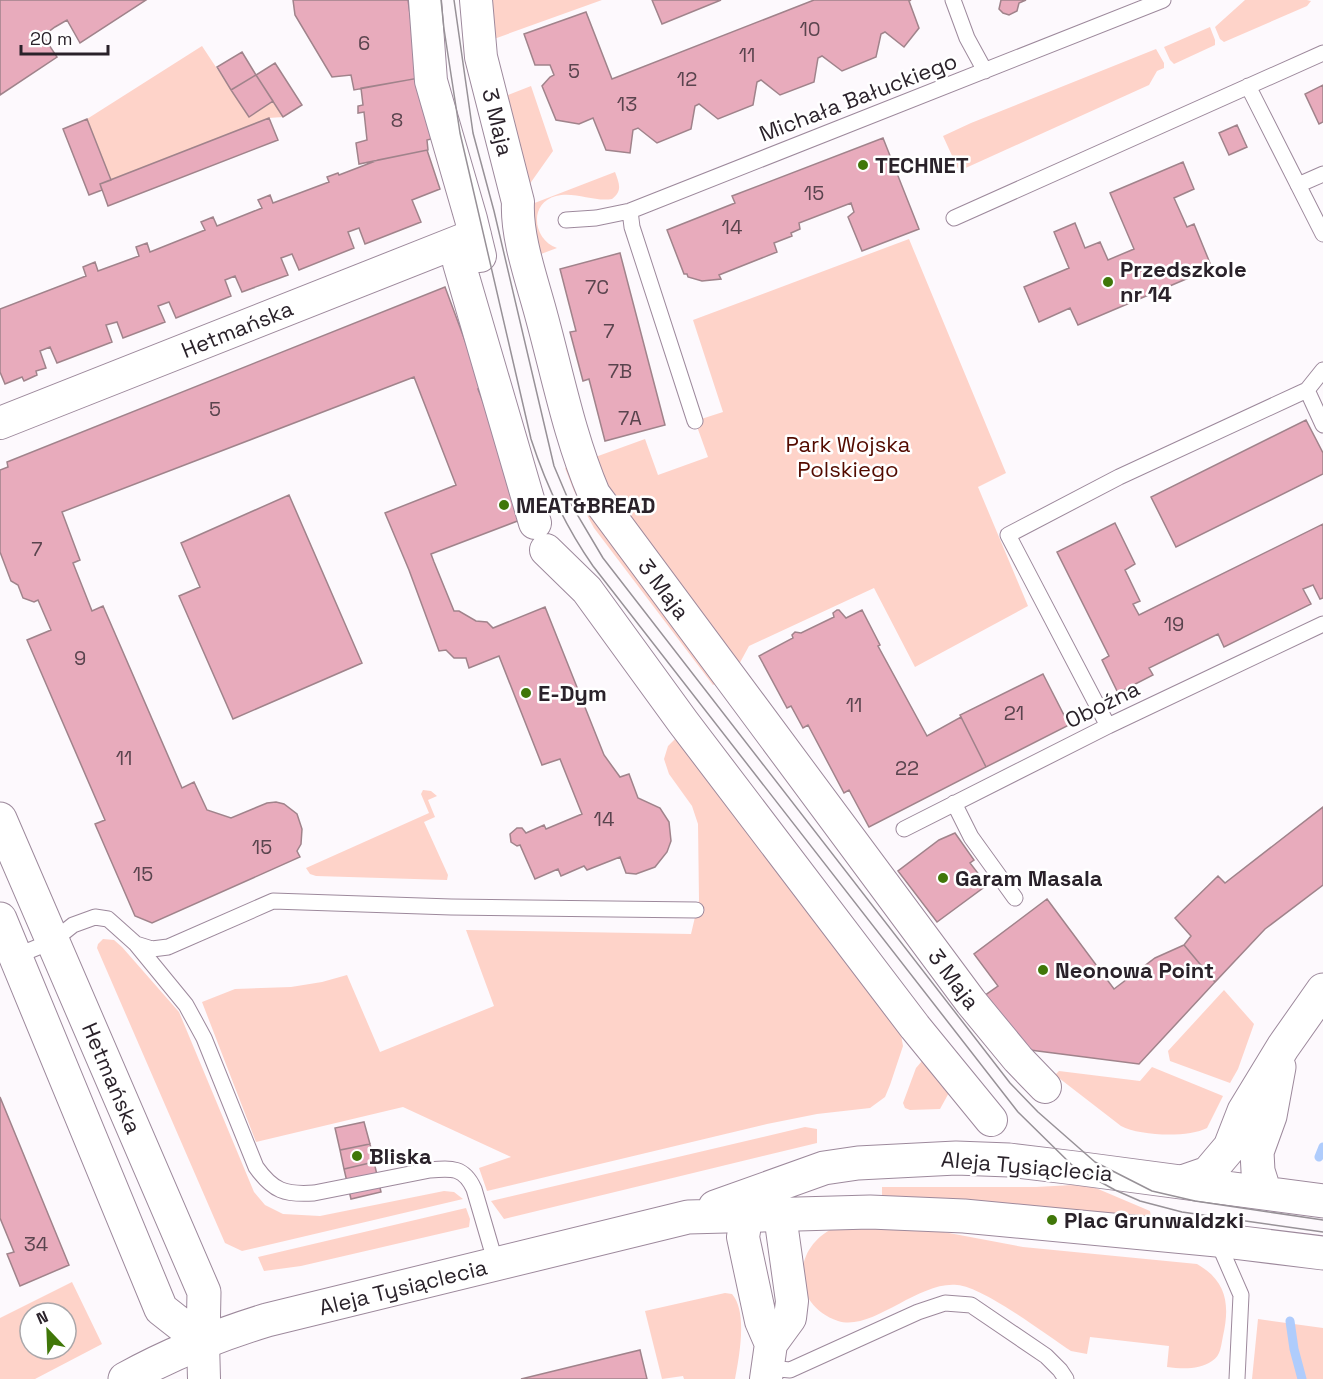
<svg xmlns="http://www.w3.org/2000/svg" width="1323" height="1379" viewBox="0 0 1323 1379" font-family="'Space Grotesk',sans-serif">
  <rect width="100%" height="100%" fill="#fdf9fd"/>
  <path fill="#fed3c9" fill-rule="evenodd" d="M 461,0 L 602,0 L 466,49 Z
    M 1245,0 L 1307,0 L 1311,1 L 1307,6 L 1224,42 L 1220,39 L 1215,27 Z
    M 1210,27 L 1215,40 L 1215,45 L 1174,64 L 1170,60 L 1164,47 Z
    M 202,46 L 249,117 L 273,101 L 283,117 L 269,118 L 111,180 L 87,119 Z
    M 1156,49 L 1164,63 L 1164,68 L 1157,71 L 1149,85 L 959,171 L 943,136 L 971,123 Z
    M 531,86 L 553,151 L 529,185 L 500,98 Z
    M 615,172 C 619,183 623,191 612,199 C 594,202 574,191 556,196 C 528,203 533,240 557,248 L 533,257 L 532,204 Z
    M 909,239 L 1006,473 L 978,487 L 1028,606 L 915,667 L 874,588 L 749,646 L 731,679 L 713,685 L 594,528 L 574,491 L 565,468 L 645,439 L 658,475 L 708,457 L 695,421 L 723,412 L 693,320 Z
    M 685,737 L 900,1029 L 903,1046 L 890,1085 L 885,1097 L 870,1108 L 817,1114 L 767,1124 L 487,1191 L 479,1168 L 511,1157 L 403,1107 L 256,1142 L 202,1002 L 235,989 L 291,987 L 322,982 L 347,975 L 380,1052 L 494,1006 L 466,930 L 691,934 L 699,900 L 698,824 L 692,806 L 669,774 L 664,759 L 668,746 L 675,739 Z
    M 423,790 L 431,791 L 437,796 L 428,800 L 435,817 L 424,822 L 448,875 L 447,880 L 316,876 L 310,874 L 306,868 L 429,813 L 421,794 Z
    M 103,939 L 114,940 L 122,947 L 179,1012 L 254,1192 L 265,1205 L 283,1214 L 320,1216 L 444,1191 L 454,1192 L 463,1199 L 242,1251 L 225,1243 L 97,948 L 98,944 Z
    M 1224,990 L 1254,1024 L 1238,1069 L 1230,1083 L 1170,1061 L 1168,1051 Z
    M 922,1061 L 951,1089 L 940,1109 L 910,1110 L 905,1108 L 903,1103 L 916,1068 Z
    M 1152,1067 L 1223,1096 L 1207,1128 C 1188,1138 1140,1136 1121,1126 L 1055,1075 L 1059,1071 L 1140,1081 Z
    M 805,1127 L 817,1129 L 817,1143 L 504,1219 L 491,1201 Z
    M 1073,1185 L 1091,1186 L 1150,1211 L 1151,1217 L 1148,1218 L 882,1199 L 882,1187 L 1036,1187 Z
    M 466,1208 L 470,1219 L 469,1227 L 301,1266 L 264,1271 L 258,1257 Z
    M 917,1227 L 1023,1247 L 1197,1264 C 1227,1281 1230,1305 1223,1336 C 1221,1345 1221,1356 1212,1361 C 1199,1370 1182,1369 1167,1367 L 1169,1346 L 1090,1337 L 1087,1354 L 1071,1351 C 1046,1335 984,1287 957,1285 C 918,1281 872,1332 838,1321 C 791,1305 791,1248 834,1228 Z
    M 72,1282 L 102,1344 L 35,1379 L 0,1379 L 0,1318 ZM 30,1313 L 66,1313 L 66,1349 L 30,1349 Z
    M 725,1293 L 732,1294 C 748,1312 739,1357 735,1379 L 684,1379 L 683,1376 L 662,1379 L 645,1311 Z
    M 1258,1319 L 1323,1328 L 1323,1379 L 1252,1379 Z"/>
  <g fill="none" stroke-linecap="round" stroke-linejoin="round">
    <path stroke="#afccfc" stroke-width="9" d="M 1319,1157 L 1323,1147
      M 1290,1321 L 1294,1349 L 1302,1379"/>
  </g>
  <path fill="#e8abbc" stroke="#a0838b" stroke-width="1.5" d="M 0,0 L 146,0 L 80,43 L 67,20 L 55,27 L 43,36 L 57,57 L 0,95 Z
    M 293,0 L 408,0 L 419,78 L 354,90 L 351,75 L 332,77 L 295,15 Z
    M 652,0 L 721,0 L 662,24 Z
    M 814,0 L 911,0 L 909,1 L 919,28 L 904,47 L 885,32 L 881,34 L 876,57 L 842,71 L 822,56 L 818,58 L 814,82 L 780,95 L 761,80 L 757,82 L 753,105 L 718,119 L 699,104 L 695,106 L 691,129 L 657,143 L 638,128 L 633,130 L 630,153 L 606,150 L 593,118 L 579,124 L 556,120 L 542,86 L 550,77 L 554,75 L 550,65 L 535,65 L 524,34 L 586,12 L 612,79 Z
    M 1001,0 L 1026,0 L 1019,3 L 1017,11 L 1009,15 L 1003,13 L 999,9 Z
    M 242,52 L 256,75 L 231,90 L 217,67 Z
    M 275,63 L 302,105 L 283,117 L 256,75 Z
    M 256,75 L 273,101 L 249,117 L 231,90 Z
    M 419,78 L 424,112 L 428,111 L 431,139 L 427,140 L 428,150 L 359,164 L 356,143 L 367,140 L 364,112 L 358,113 L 358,106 L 363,105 L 361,88 Z
    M 1323,85 L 1323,122 L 1319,124 L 1305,94 Z
    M 269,118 L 278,140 L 108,206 L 100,184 Z
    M 87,119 L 111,180 L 100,184 L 102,190 L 89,195 L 63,129 Z
    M 1237,125 L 1247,147 L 1229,155 L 1219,133 Z
    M 883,138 L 919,229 L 862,251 L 848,217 L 854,212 L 851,203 L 799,223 L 800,229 L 791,233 L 792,236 L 774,243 L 777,252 L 719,275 L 721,279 L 702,281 L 688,277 L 687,274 L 684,274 L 667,230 L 735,203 L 732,196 Z
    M 427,150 L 440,189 L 412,200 L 421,222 L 365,244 L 359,228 L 348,232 L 354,248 L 299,270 L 292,254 L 281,258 L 288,275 L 242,292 L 235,276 L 225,280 L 231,296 L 176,318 L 169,302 L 158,306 L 165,322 L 123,338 L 117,322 L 106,325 L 112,342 L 57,363 L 50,347 L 40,351 L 46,368 L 36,371 L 37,375 L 24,381 L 22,377 L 5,384 L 0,372 L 0,309 L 86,276 L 83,267 L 95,262 L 98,271 L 139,256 L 136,247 L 147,243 L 150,252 L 205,230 L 201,222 L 213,217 L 217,226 L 262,208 L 258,200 L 270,195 L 273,203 L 329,182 L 327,177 L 338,173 L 339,175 L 378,160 Z
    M 1183,162 L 1194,189 L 1174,198 L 1187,227 L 1194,224 L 1212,268 L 1078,325 L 1070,308 L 1039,322 L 1024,287 L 1069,268 L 1054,232 L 1075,223 L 1085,248 L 1100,242 L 1108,260 L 1134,249 L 1110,193 Z
    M 620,253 L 665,425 L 605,441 L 589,379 L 583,381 L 570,332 L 576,331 L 560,269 Z
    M 445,287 L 474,365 L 488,386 L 478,389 L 528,517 L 431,554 L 434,562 L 454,611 L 459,611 L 476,621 L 487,622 L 493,628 L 545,607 L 604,755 L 620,777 L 629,774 L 638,798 L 660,808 L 669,822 L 671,841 L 667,852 L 655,867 L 636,874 L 626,873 L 620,857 L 587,870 L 584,866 L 561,876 L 558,869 L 535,879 L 520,845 L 517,846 L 511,842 L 510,834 L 517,828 L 522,828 L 526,833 L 544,825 L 546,829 L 582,814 L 560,759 L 542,765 L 499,656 L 469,668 L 466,658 L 454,658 L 446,650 L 439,651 L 409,570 L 385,513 L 456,485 L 414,377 L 62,512 L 80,560 L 73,563 L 92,611 L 103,606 L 182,788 L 194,782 L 207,810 L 231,818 L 267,803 L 276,802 L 284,804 L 297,814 L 302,829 L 301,844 L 297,851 L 300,857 L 152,923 L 135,916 L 95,824 L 105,820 L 27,640 L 51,630 L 38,600 L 34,602 L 23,598 L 18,585 L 11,581 L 0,552 L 0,470 L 8,467 L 7,462 Z
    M 1306,420 L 1323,453 L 1323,474 L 1176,547 L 1151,497 Z
    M 289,495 L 362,663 L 233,719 L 179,596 L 200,587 L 181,543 Z
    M 1115,523 L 1135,564 L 1125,570 L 1140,601 L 1133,604 L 1139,615 L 1323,524 L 1323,598 L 1320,599 L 1313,585 L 1303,589 L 1311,604 L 1224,647 L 1218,634 L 1149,668 L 1153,675 L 1118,693 L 1102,660 L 1109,656 L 1057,552 Z
    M 837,610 L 839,610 L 846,618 L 862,610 L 880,645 L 878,646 L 927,736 L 961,717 L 986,767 L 869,827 L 849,790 L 844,793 L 808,725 L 803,728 L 791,706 L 787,708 L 759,656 L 793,638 L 792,635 L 795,632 L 801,633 L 834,617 L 833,613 Z
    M 1043,674 L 1069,725 L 986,767 L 960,715 Z
    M 1323,807 L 1323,885 L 1265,929 L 1215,982 L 1184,945 L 1191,936 L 1175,918 L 1218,876 L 1225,883 Z
    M 955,833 L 974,860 L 970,863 L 987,885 L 937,922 L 898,871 L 939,840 Z
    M 1047,899 L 1114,989 L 1155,958 L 1184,945 L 1215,982 L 1139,1064 L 1030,1050 L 984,996 L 998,986 L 974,954 Z
    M 0,1097 L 69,1265 L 20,1286 L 7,1254 L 14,1252 L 0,1218 Z
    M 364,1122 L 370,1144 L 340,1150 L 335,1128 Z
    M 370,1144 L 374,1162 L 344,1169 L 340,1150 Z
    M 374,1162 L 381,1192 L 351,1199 L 344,1169 Z
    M 640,1350 L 647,1379 L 521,1379 Z"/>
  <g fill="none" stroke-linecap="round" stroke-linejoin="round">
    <defs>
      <path id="lane" d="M 953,0 L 967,38 L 985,71
        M 1248,86 L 1323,234
        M 1298,185 L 1323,174
        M 630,211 L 632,227 L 695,421
        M 954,218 L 1323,53
        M 566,220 L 596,218 L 630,211 L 1163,0
        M 1307,390 L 1323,425
        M 1108,726 L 1008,535 L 1119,477 L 1307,390 L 1323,370
        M 954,803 L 971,837 L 1015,898
        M 904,829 L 1108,726 L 1323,624
        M 136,944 L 152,949 L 168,947 L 273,901 L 451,907 L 696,910
        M 16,956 L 53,941 L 73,925 L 95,917 L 108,919 L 117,927 L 136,944 L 186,1005 L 204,1038 L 256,1167 C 273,1191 285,1195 314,1193 L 430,1170 C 452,1168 464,1167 474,1189 L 496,1264
        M 1217,1240 L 1241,1295 L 1237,1379
        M 768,1368 L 790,1370 L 918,1312 L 945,1303 L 971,1305 L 1046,1356 L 1060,1370 L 1066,1379"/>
      <path id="street" d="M 425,0 L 431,81 L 471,219 L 480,256
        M 476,0 L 481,57 L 518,202 C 516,238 533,283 542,318 C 558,377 570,438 594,494 L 971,1002 L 1018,1059 L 1045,1087
        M 459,263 L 535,523
        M 0,423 L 475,235
        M 546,550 L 587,590 L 683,722 L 915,1027 L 991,1120
        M 203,1342 L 204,1379
        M 766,1379 L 771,1344 L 790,1318 L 792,1301 L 780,1215 L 750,1195 L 743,1237 L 761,1321 L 771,1344"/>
      <path id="secondary" d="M 0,819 L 204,1292 L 203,1342
        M 0,919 L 161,1309 L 203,1342
        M 1182,1182 L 1208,1173 L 1230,1147 L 1244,1111 L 1283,1047 L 1323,990
        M 1265,1193 L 1258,1171 L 1257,1152 L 1270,1116 L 1279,1067
        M 715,1207 L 824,1168 L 858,1163 L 956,1158 L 1009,1160 L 1075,1168 L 1323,1201
        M 125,1379 C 170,1354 218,1335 267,1320 L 688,1217 L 870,1212 L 964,1216 L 1217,1240 L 1323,1253"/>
    </defs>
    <use href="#lane" stroke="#9d899c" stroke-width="17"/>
    <use href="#street" stroke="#9d899c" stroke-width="34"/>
    <use href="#secondary" stroke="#9d899c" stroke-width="35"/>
    <use href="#lane" stroke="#fff" stroke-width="15"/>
    <use href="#street" stroke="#fff" stroke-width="32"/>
    <use href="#secondary" stroke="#fff" stroke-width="33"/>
    <path stroke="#979197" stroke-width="1.5" d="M 441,0 L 444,29 L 460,133 L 531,439 C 546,485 565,526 593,566 L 1018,1112 L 1075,1168 L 1115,1190 L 1140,1201 L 1182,1212 L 1323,1232
      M 454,0 L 473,133 L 494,211 L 554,466 L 568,499 L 603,558 L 1010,1083 L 1038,1112 L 1095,1162 L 1152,1191 L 1195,1201 L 1323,1220"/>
  </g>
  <g fill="#407709" stroke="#fff" stroke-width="2">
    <circle cx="863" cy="165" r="6"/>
    <circle cx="1108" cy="282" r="6"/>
    <circle cx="504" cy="505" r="6"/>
    <circle cx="526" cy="693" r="6"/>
    <circle cx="943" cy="878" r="6"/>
    <circle cx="1043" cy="970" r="6"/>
    <circle cx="357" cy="1156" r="6"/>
    <circle cx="1052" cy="1220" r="6"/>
  </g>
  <g text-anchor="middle" stroke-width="5" stroke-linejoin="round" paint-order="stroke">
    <g font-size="20" fill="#5a444e">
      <text x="810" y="36">10</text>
      <text x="364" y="50">6</text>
      <text x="747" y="62">11</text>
      <text x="574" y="78">5</text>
      <text x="687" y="86">12</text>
      <text x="627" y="111">13</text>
      <text x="397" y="127">8</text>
      <text x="814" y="200">15</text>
      <text x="732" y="234">14</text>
      <text x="597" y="294">7C</text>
      <text x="609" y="338">7</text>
      <text x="620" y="378">7B</text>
      <text x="215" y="416">5</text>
      <text x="630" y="425">7A</text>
      <text x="37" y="556">7</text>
      <text x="1174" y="631">19</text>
      <text x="80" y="665">9</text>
      <text x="854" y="712">11</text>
      <text x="1014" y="720">21</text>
      <text x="124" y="765">11</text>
      <text x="907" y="775">22</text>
      <text x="604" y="826">14</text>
      <text x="262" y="854">15</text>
      <text x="143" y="881">15</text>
      <text x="36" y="1251">34</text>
    </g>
    <g font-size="22" fill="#2a222a" stroke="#fff">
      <text transform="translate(858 97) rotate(-21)" y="8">Michała Bałuckiego</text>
      <text transform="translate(498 122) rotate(76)" y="8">3 Maja</text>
      <text transform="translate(237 329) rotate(-22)" y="8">Hetmańska</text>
      <text transform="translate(664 589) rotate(53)" y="8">3 Maja</text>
      <text transform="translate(1102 704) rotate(-26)" y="8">Oboźna</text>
      <text transform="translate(954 979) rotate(53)" y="8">3 Maja</text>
      <text transform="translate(112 1078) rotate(67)" y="8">Hetmańska</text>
      <text transform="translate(1027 1166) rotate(5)" y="8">Aleja Tysiąclecia</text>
      <text transform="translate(403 1287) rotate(-14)" y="8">Aleja Tysiąclecia</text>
    </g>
    <g font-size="22" font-weight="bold" fill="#2a222a" stroke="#fff" text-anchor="start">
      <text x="875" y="173">TECHNET</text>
      <text x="1120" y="277">Przedszkole<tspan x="1120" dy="25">nr 14</tspan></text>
      <text x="516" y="513">MEAT&amp;BREAD</text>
      <text x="538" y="701">E-Dym</text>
      <text x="955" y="886">Garam Masala</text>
      <text x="1055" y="978">Neonowa Point</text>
      <text x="369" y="1164">Bliska</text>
      <text x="1064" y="1228">Plac Grunwaldzki</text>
    </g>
    <g font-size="22" fill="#530b00" stroke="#fff">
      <text x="848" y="452">Park Wojska<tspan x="848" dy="25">Polskiego</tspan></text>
    </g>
  </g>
  <g transform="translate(48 1331) rotate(337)"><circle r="28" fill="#ffffff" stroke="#aaa7aa" stroke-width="1.5"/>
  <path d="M0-4.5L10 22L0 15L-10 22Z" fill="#407709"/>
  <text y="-9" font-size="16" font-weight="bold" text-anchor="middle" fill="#2a222a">N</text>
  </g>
  <path d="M21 45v9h87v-9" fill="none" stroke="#2a222a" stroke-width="3"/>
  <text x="30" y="45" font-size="18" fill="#2a222a" stroke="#ffffff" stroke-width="4.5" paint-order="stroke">20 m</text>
</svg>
